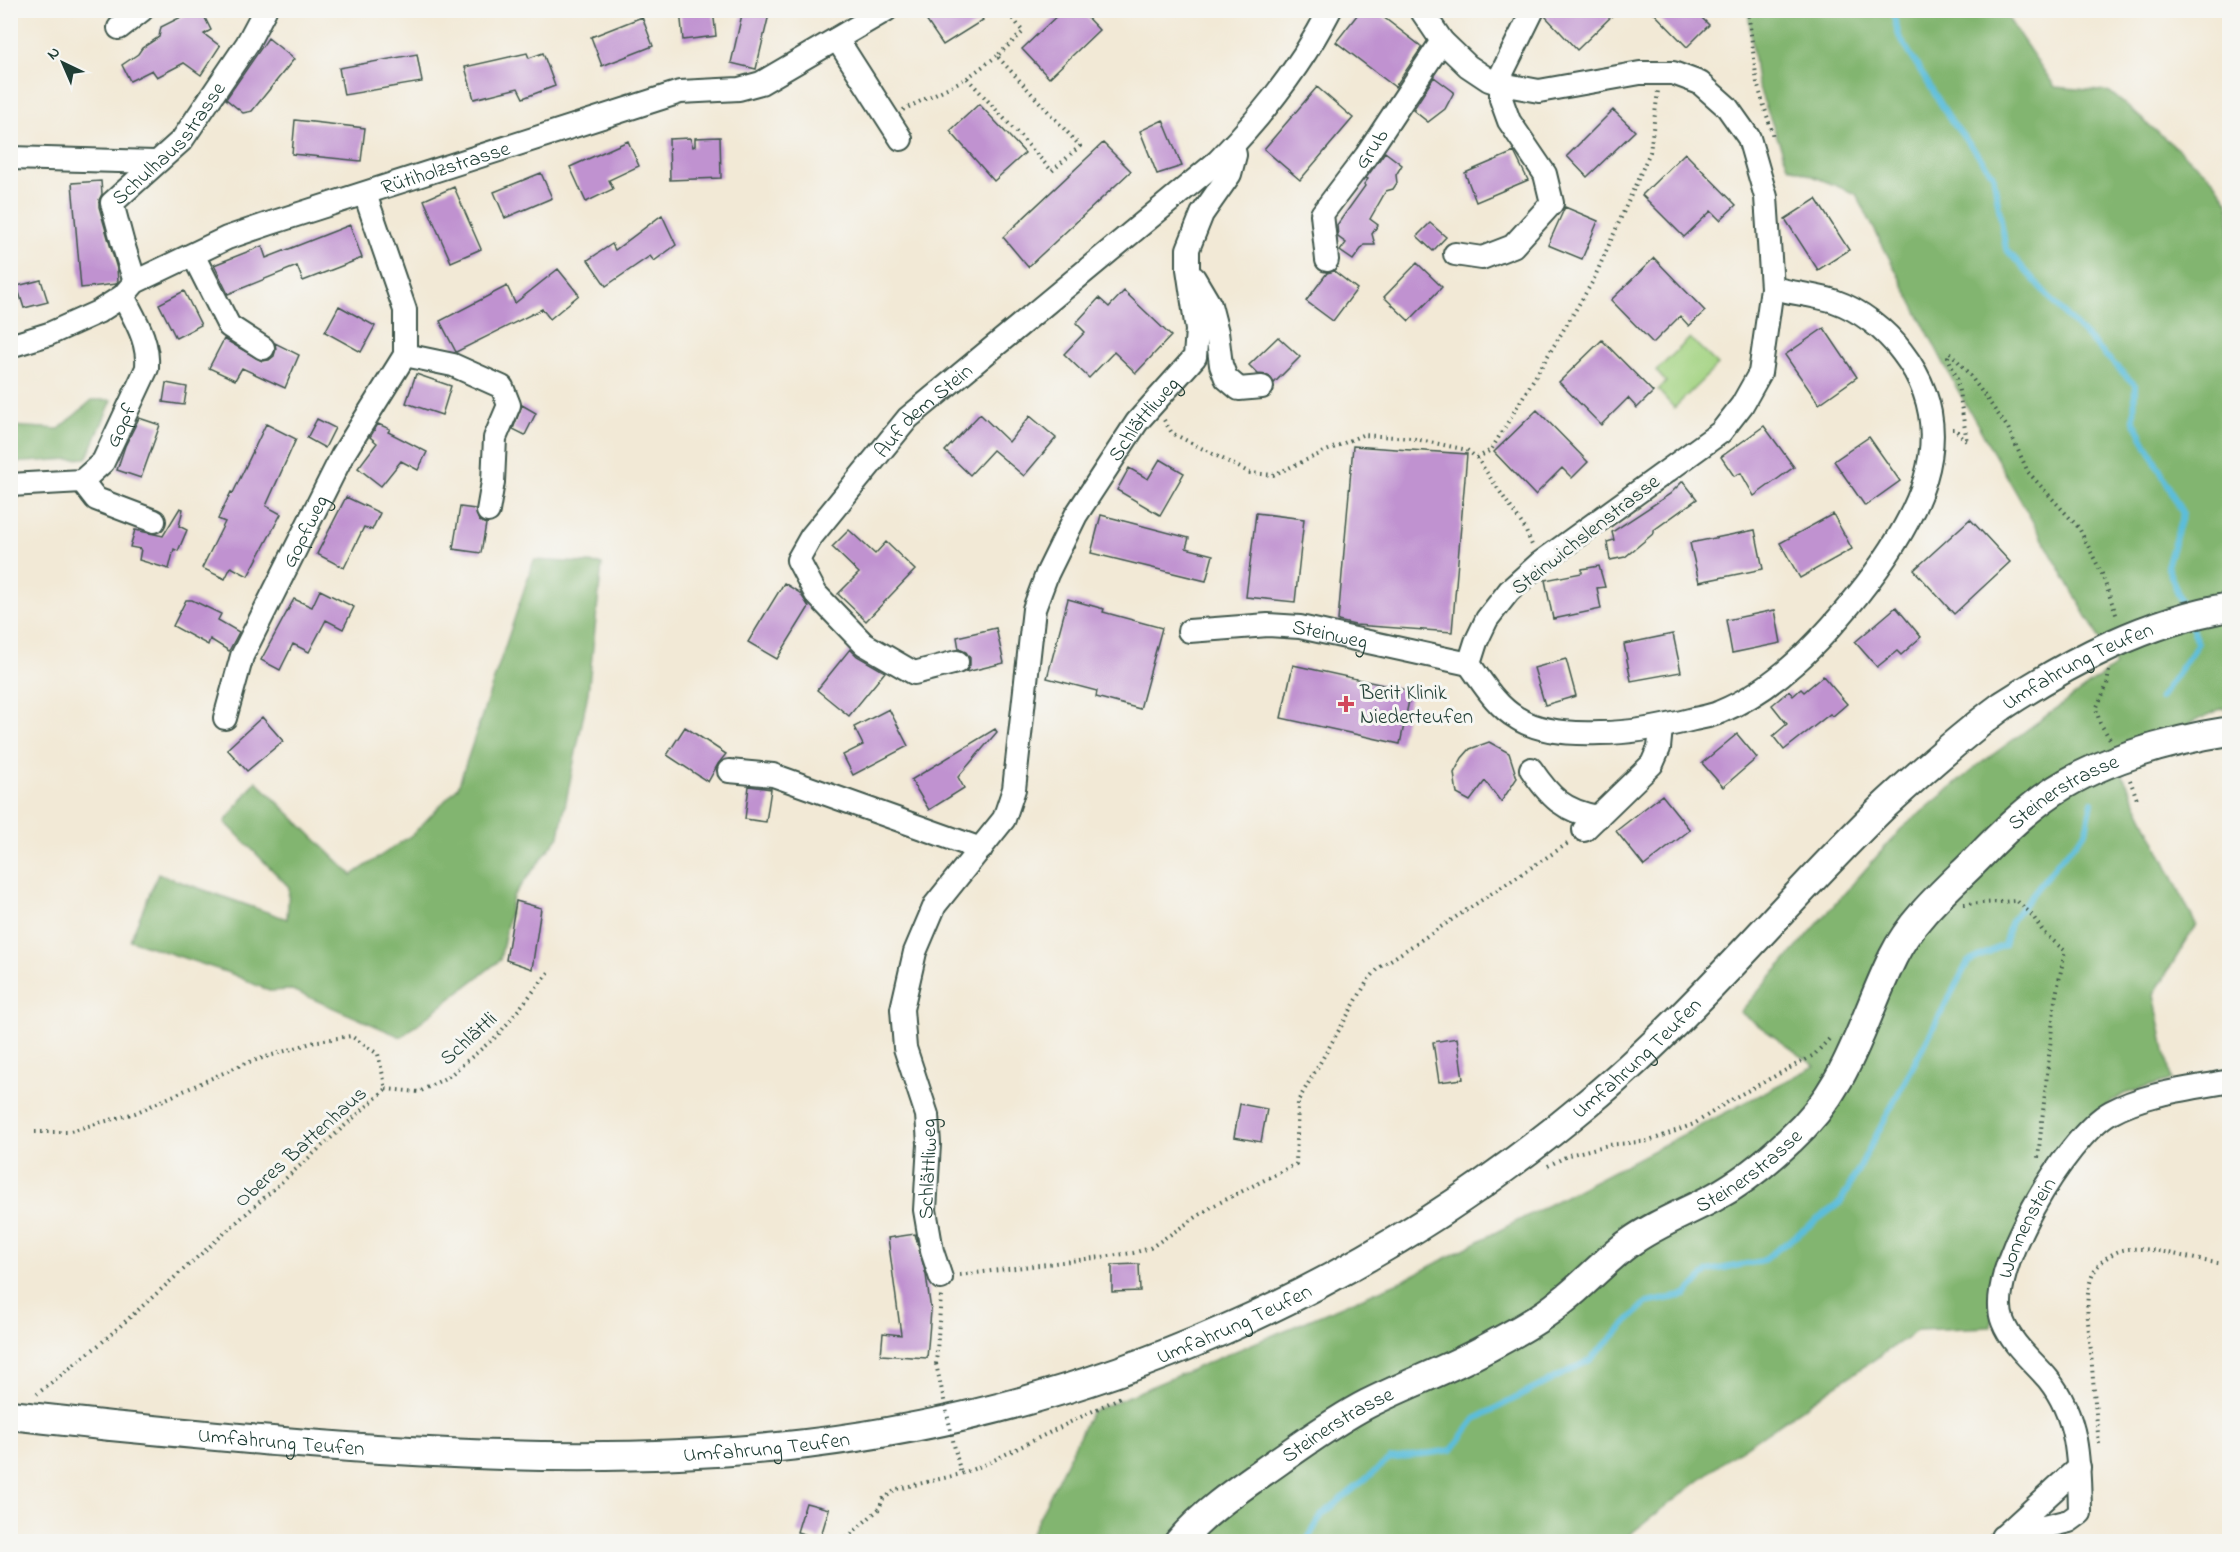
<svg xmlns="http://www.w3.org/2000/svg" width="2240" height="1552" viewBox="0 0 2240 1552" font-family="'Indie Flower',sans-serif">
  <rect width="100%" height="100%" fill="#f6f6f2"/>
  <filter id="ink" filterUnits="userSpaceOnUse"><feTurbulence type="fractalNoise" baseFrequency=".0167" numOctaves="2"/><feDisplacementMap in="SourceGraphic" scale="12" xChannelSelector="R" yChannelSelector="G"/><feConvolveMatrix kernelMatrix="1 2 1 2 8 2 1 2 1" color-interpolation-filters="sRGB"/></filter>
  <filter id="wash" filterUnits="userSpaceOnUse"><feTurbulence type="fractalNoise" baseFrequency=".008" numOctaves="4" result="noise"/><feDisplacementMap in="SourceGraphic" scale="24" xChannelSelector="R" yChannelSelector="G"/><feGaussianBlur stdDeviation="1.35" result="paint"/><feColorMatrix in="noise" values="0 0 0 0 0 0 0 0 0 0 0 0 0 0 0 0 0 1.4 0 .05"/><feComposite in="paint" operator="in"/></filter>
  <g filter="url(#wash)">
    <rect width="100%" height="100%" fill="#f2e9d6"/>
    <path fill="#a3d381" stroke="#61885a" stroke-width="1.5" d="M 1690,338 L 1718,365 L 1674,408 L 1658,390 L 1666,382 L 1656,371 Z"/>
    <path fill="#82b56f" stroke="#507952" stroke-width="1.5" d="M 1748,11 L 2003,11 L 2055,87 L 2110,92 L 2214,180 L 2229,203 L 2229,708 L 2221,709 L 2115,759 L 2196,925 L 2154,994 L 2171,1080 L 2124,1094 L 2090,1116 L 1996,1281 L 1991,1327 L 1918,1330 L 1723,1462 L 1621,1541 L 1027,1542 L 1091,1412 L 1406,1279 L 1815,1066 L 1740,1012 L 1901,829 L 1977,766 L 2115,666 L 1956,387 L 1856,194 L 1788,166 L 1757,83 Z
      M 92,400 L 112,400 L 87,458 L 11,463 L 11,426 L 59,429 Z
      M 534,560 L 602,564 L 588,693 L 559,836 L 513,896 L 500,960 L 401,1037 L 292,990 L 269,991 L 232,974 L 130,940 L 158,874 L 287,919 L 289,887 L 225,822 L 256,781 L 352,875 L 413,834 L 458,787 Z"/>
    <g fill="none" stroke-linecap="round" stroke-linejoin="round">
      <path stroke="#5cbdda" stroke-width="6" d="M 1892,10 L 1899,36 L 1952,122 L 1993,174 L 2006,249 L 2068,318 L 2135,385 L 2134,421 L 2183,514 L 2167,566 L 2185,611
        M 2160,698 L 2198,643 L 2190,623
        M 1306,1542 L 1322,1515 L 1390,1459 L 1452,1450 L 1475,1419 L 1590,1360 L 1646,1303 L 1686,1295 L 1708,1271 L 1762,1261 L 1841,1202 L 1968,962 L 2004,945 L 2011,921 L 2058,862 L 2086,832 L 2092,802"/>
    </g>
    <g id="blocks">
      <path fill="#c092d0" d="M 195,10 L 201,10 L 211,30 L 204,34 L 220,46 L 201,75 L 184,63 L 157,77 L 152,70 L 130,81 L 122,65 L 138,54 L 142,48 L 159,37 L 161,27 Z
        M 680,10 L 713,10 L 716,36 L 683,40 Z
        M 743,10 L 770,10 L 756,69 L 731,63 Z
        M 941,10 L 977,10 L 983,20 L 943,45 L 926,20 Z
        M 1063,10 L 1080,10 L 1099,30 L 1049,78 L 1022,49 Z
        M 1361,10 L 1374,10 L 1422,47 L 1395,87 L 1336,42 Z
        M 1546,10 L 1618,10 L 1577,50 L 1545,16 Z
        M 1651,10 L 1694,10 L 1709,25 L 1687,47 Z
        M 642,17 L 653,46 L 602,66 L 591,37 Z
        M 268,38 L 294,59 L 252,111 L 243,113 L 226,99 Z
        M 527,53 L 529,58 L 543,53 L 555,86 L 523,98 L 518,88 L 474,99 L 465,67 Z
        M 417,54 L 422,82 L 344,95 L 339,68 Z
        M 1434,77 L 1454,92 L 1445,109 L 1428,122 L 1413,110 Z
        M 1317,87 L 1353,118 L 1300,180 L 1264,149 Z
        M 979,104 L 1025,153 L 994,181 L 950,131 Z
        M 1613,110 L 1635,131 L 1587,177 L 1567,156 Z
        M 295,120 L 365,128 L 361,161 L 292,154 Z
        M 1163,120 L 1182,166 L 1157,174 L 1140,131 Z
        M 720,137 L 721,178 L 670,180 L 669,139 L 690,138 L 693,147 L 695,146 L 695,138 Z
        M 628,141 L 639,166 L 609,180 L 613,189 L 586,202 L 570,167 Z
        M 1103,143 L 1131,171 L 1028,267 L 1003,237 Z
        M 1385,152 L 1402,165 L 1396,175 L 1397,183 L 1393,189 L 1386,191 L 1370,219 L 1378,225 L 1372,234 L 1375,245 L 1364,245 L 1353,260 L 1340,251 L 1346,243 L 1338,237 L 1337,225 L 1365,186 L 1364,184 L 1368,179 L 1366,178 Z
        M 1514,152 L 1528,180 L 1476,202 L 1465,173 Z
        M 1685,153 L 1736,205 L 1720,220 L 1711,211 L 1684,237 L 1642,195 Z
        M 541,173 L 552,198 L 505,218 L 494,192 Z
        M 101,181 L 102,194 L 99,200 L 99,207 L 117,269 L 118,281 L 116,284 L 81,288 L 72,183 Z
        M 454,187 L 481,249 L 451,262 L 424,200 Z
        M 1816,199 L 1849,250 L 1818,270 L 1785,219 Z
        M 1565,207 L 1598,221 L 1582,259 L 1548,245 Z
        M 662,215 L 676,245 L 654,261 L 650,256 L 606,286 L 588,260 L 612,244 L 615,250 Z
        M 1430,223 L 1446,237 L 1433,251 L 1417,236 Z
        M 350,225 L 362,258 L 303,281 L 297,266 L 228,294 L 214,265 L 262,246 L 266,258 Z
        M 1654,258 L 1705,311 L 1689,326 L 1680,316 L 1653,343 L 1611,300 Z
        M 1417,263 L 1442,287 L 1409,321 L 1384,297 Z
        M 558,269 L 579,295 L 550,319 L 542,309 L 456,352 L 440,321 L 507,286 L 515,303 Z
        M 1334,271 L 1357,289 L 1333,321 L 1306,301 L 1327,273 Z
        M 41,280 L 48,302 L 24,308 L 17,286 Z
        M 184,291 L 201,325 L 176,338 L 159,304 Z
        M 1124,291 L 1171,336 L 1136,373 L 1114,352 L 1089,378 L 1064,354 L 1085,332 L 1076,323 L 1099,298 L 1109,307 Z
        M 339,306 L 375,326 L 361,352 L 325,332 Z
        M 1824,328 L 1857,377 L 1819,404 L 1785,355 Z
        M 1278,337 L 1300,357 L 1274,383 L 1268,375 L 1258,374 L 1249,365 Z
        M 224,339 L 262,361 L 269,360 L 274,356 L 276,349 L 275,343 L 299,355 L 285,388 L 242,368 L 235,380 L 209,368 Z
        M 1602,340 L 1653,392 L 1637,408 L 1628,398 L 1601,425 L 1559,382 Z
        M 416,374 L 451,386 L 442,415 L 406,403 Z
        M 166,383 L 187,387 L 184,405 L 163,402 Z
        M 522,405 L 536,413 L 525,435 L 513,429 Z
        M 1537,410 L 1588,462 L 1572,478 L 1562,468 L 1535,495 L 1494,452 Z
        M 980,414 L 1009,442 L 1030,416 L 1056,438 L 1024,476 L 993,450 L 970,475 L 945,451 Z
        M 139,418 L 160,425 L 141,478 L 117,470 L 125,446 Z
        M 317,419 L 335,428 L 325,448 L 307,438 Z
        M 266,424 L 296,439 L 266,506 L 281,514 L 248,576 L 231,567 L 225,579 L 202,568 L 225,522 L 218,519 L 231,492 L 233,493 Z
        M 378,424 L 390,429 L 388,432 L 427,452 L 418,470 L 401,461 L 381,486 L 358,468 L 377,443 L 370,437 Z
        M 1764,426 L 1794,467 L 1754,496 L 1741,473 L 1734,476 L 1721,457 Z
        M 1869,437 L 1900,481 L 1865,506 L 1834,461 Z
        M 1353,446 L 1467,454 L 1452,632 L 1355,625 L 1338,621 Z
        M 1160,459 L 1184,473 L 1160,515 L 1117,490 L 1129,468 L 1148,479 Z
        M 1683,481 L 1697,499 L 1654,530 L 1654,533 L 1625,557 L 1610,560 L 1607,542 L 1614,540 L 1612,532 L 1670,494 Z
        M 346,497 L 380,513 L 372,530 L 364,527 L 344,568 L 317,554 Z
        M 460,507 L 475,509 L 479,521 L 486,524 L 481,553 L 453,549 Z
        M 180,508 L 183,509 L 179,526 L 187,530 L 178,551 L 174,549 L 169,569 L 139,560 L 141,549 L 130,547 L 135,530 L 163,536 Z
        M 1256,513 L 1304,519 L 1295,602 L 1246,597 Z
        M 1833,514 L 1852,549 L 1800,578 L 1780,543 Z
        M 1101,515 L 1189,538 L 1186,548 L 1213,555 L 1206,581 L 1091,553 Z
        M 1970,519 L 2010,562 L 1954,614 L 1914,570 Z
        M 849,530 L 875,554 L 886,542 L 915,570 L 866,621 L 838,594 L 859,573 L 832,547 Z
        M 1755,530 L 1763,569 L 1699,582 L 1690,543 Z
        M 1599,566 L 1605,587 L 1597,588 L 1601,609 L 1553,619 L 1545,580 L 1582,573 L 1582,569 Z
        M 784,583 L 800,593 L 809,607 L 777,659 L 748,642 Z
        M 320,590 L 354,607 L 343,629 L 326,620 L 309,652 L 293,644 L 280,670 L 261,660 L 294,599 L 312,607 Z
        M 1068,599 L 1104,609 L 1103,612 L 1162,628 L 1140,709 L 1096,697 L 1097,691 L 1047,678 Z
        M 186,600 L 192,600 L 221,614 L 218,620 L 239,632 L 229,651 L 210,639 L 208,645 L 173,626 Z
        M 1896,607 L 1921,637 L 1901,655 L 1897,651 L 1877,667 L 1855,642 Z
        M 1775,610 L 1781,643 L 1732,653 L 1726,620 Z
        M 996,628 L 1004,663 L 966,672 L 970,665 L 970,658 L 966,652 L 959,649 L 957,637 Z
        M 1673,634 L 1681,672 L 1631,681 L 1624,644 Z
        M 850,649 L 857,656 L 885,672 L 849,716 L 817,690 Z
        M 1566,659 L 1576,696 L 1545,705 L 1534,668 Z
        M 1293,665 L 1411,691 L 1400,744 L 1281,718 Z
        M 1823,676 L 1847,704 L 1833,716 L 1830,714 L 1784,750 L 1773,736 L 1787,724 L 1772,705 L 1789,691 L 1793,696 L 1801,689 L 1804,692 Z
        M 889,709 L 908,746 L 853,775 L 843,755 L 863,745 L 854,727 Z
        M 262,717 L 283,741 L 247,771 L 227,749 Z
        M 685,727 L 726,754 L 718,764 L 708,782 L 667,755 Z
        M 995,729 L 997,732 L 958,777 L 964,788 L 929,810 L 911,780 Z
        M 1737,734 L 1757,758 L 1723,787 L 1702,763 Z
        M 1489,742 L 1509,753 L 1517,778 L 1501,802 L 1485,781 L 1470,801 L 1457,794 L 1454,773 L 1462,758 L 1470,749 Z
        M 749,786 L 771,789 L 766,822 L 745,819 Z
        M 1662,795 L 1690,830 L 1644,866 L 1616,831 Z
        M 516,901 L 541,908 L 532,969 L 506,960 Z
        M 1457,1038 L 1463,1079 L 1439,1082 L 1433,1042 Z
        M 1240,1104 L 1267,1109 L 1261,1142 L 1234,1137 Z
        M 915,1234 L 926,1275 L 931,1311 L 927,1358 L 881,1355 L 883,1333 L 901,1335 L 888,1238 Z
        M 1139,1264 L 1140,1291 L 1112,1292 L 1112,1265 Z
        M 806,1503 L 829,1509 L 820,1539 L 797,1532 Z"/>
    </g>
  </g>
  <g filter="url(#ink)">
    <use href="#blocks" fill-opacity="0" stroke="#3f574c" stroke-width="1.5"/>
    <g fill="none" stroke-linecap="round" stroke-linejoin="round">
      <defs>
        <g id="minor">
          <path d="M 1421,10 L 1442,41 L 1468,66 L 1489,80 L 1501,84 L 1539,91 L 1640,73 L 1673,73 L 1700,83 L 1727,107 L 1749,138 L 1766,197 L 1772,288 L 1760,373 L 1742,405 L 1721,432 L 1540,563 L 1509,591 L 1487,619 L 1476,642 L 1469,664 C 1483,683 1496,706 1517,718 C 1540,733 1574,734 1600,733 C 1633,733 1663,727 1694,719 C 1703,717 1712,716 1720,712 C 1776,689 1820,642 1857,596 C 1914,525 1967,436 1902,352 C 1886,330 1860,310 1834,301 C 1814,295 1792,293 1772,288"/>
          <path d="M 119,28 L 142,10"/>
          <path d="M 837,39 L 901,139"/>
          <path d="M 10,158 L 155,162"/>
          <path d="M 1455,254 L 1482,258 L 1513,246 L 1552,203 L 1545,174 L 1509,121 L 1501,99 L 1501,75 L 1533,10"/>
          <path d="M 193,255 L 229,326 L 263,348"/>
          <path id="s1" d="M 1327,260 L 1322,214 L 1366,156 L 1442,41"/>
          <path d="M 1194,278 L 1210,305 L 1217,332 L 1221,365 L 1226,378 L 1239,389 L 1262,387"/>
          <path id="s2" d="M 135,282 L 123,244 L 112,203 L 182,140 L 247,44 L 265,10"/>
          <path id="s3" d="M 10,346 L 49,334 L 98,312 L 123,296 L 135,282 L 227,238 L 268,224 L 680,92 L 739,89 L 761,83 L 886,10"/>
          <path d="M 405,355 L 453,365 L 502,387 L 509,405 L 495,438 L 493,482 L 488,511"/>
          <path d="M 82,481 L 96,499 L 154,521"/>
          <path id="s4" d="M 10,485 L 82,481 L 103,462 L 147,368 C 149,340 135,320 123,296"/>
          <path id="s5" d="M 1189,631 L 1268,625 L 1300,627 L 1469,664"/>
          <path id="s6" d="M 957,662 L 914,673 L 864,644 L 816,594 L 798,560 L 811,537 L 908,418 L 1218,161 C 1262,116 1301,66 1330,10"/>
          <path id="s7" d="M 225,718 L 242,656 L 342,456 L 405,355 L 405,310 L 365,194"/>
          <path d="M 1531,769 C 1550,797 1563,811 1598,817"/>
          <path d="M 729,771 L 773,775 L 981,849"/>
          <path d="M 1584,830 L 1652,764 L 1659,748 L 1661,728"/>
          <path id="s8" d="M 941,1278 L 932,1251 L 925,1210 L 929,1144 L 927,1115 L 905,1048 L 902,1009 L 915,952 L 935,905 L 1004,819 L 1014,789 L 1034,609 L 1047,574 L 1076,515 L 1137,422 L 1195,357 L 1197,330 L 1188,269 L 1188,249 L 1202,214 L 1230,174 L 1235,155 L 1233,146"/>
          <path d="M 2005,1535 L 2079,1467"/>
          <path id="s9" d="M 2002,1537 L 2069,1521 L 2080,1513 C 2079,1465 2080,1419 2048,1379 C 2033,1361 2012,1345 2003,1322 C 1983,1274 2067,1136 2111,1112 C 2146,1093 2190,1089 2230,1081"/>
        </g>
        <g id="major">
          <path id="s10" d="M 111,1426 C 339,1448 578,1471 806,1444 C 1097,1409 1365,1290 1589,1102 C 1696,1013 1784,903 1884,806 C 1922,771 1960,737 2002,706"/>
          <path id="s11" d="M 1179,1542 C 1208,1508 1245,1485 1280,1460 C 1309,1440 1336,1420 1367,1404 C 1406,1384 1447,1370 1485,1349 C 1511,1335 1538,1321 1561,1302 C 1585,1284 1604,1261 1629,1243 C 1655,1224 1685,1213 1713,1198 C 1741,1183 1767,1162 1790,1140 C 1849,1087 1860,1025 1893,957 C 1910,922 1941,894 1968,868 C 1992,844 2016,818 2044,798 C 2092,762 2170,740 2230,731"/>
        </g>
      </defs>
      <use href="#minor" stroke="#3f574c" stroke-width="26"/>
      <use href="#major" stroke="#3f574c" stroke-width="32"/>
      <path stroke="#3f574c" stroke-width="4" stroke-dasharray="1.5 4.5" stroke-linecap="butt" d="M 1748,10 L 1757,83 L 1772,132 L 1773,139
        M 967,78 L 997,56
        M 903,110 L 967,78 L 1052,171 L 1080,146 L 997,56 L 1023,32 L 1007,10
        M 1164,420 L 1172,433 L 1250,473 L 1273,475 L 1362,435 L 1411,438 L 1467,450 L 1477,458 L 1524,527 L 1532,545
        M 1952,429 L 1955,429 L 1967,442 L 1957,379 L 1948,357 L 1950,352 L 1969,374 L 2008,428 L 2028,472 L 2079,528 L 2102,574 L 2117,617
        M 1477,458 L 1491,450 L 1593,281 L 1650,152 L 1658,91
        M 2109,671 L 2107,685 L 2096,709 L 2100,723 L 2110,739
        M 2130,780 L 2137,799
        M 1964,904 L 2017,901 L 2032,915 L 2044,933 L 2065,951 L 2055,1000 L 2038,1158
        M 386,1089 L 419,1092 L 449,1076 L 498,1035 L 549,972
        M 35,1132 L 67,1132 L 135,1113 L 243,1064 L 318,1041 L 351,1036 L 378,1054 L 386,1089 L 100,1344 L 37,1394
        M 1548,1166 L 1569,1155 L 1608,1145 L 1649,1141 L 1694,1124 L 1734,1098 L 1814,1055 L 1831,1037
        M 960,1275 L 1133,1253 L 1150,1248 L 1213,1206 L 1296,1164 L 1298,1101 L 1368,980 L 1380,967 L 1570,842
        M 936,1364 L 941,1296
        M 2099,1444 C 2096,1413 2093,1383 2091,1352 C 2089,1329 2084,1301 2091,1279 C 2096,1263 2113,1250 2129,1249 C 2163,1247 2196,1263 2230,1264
        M 957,1458 L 961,1474
        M 842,1542 L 879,1509 L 883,1499 L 897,1489 L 961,1474 L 986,1464 L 1121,1397
        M 1971,1542 L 1984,1540"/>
      <use href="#minor" stroke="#fff" stroke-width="22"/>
      <use href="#major" stroke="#fff" stroke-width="28"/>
      <defs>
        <g id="major-bridge">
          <path id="s12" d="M 2002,706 C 2071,661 2147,621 2230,607"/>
          <path d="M 10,1415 L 111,1426"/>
        </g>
      </defs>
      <use href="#major-bridge" stroke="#3f574c" stroke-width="32" stroke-linecap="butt"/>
      <path stroke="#3f574c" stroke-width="4" stroke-dasharray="1.5 4.5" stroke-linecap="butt" d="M 936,1364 L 957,1458"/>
      <use href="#major-bridge" stroke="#fff" stroke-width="28"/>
    </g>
  </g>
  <path fill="#d1495b" stroke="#f6f6f2" stroke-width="2" d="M1343 695h6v6h6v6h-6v6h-6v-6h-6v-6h6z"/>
  <g text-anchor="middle" stroke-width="6" stroke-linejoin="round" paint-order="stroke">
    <g font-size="21" fill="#1f3d34" stroke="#f6f6f2">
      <text dy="7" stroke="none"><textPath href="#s2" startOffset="165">Schulhausstrasse</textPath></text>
      <text dy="7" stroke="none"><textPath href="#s1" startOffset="128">Grub</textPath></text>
      <text dy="7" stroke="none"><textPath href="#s3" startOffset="474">Rütiholzstrasse</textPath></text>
      <text dy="7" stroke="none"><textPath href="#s6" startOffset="406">Auf dem Stein</textPath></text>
      <text dy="7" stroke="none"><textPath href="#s8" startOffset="928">Schlättliweg</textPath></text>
      <text dy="7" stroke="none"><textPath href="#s4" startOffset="141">Gopf</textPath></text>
      <text dy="7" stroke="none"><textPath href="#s7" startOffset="204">Gopfweg</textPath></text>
      <text transform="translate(1585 534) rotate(-38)" y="7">Steinwichslenstrasse</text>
      <text dy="7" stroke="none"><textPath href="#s5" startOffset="142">Steinweg</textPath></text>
      <text dy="7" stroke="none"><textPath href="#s12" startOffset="86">Umfahrung Teufen</textPath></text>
      <text dy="7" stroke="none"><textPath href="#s11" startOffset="1188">Steinerstrasse</textPath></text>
      <text transform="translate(468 1038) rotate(-42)" y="7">Schlättli</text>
      <text dy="7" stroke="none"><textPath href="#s10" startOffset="1628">Umfahrung Teufen</textPath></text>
      <text transform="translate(300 1146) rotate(-42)" y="7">Oberes Battenhaus</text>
      <text dy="7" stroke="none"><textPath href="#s11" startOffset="684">Steinerstrasse</textPath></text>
      <text dy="7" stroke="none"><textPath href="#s8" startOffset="111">Schlättliweg</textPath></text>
      <text dy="7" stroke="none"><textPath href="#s9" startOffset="396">Wonnenstein</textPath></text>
      <text dy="7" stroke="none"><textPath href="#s10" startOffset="1143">Umfahrung Teufen</textPath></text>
      <text dy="7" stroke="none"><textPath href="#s11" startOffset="198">Steinerstrasse</textPath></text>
      <text dy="7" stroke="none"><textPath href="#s10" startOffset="171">Umfahrung Teufen</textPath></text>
      <text dy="7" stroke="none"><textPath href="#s10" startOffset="657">Umfahrung Teufen</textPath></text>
    </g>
    <g font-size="21" fill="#1f3d34" stroke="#f6f6f2" text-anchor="start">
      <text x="1360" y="699">Berit Klinik<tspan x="1360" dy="24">Niederteufen</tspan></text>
    </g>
  </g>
  <rect width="2240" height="1552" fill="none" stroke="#f6f6f2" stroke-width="36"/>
  <g transform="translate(63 63) rotate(316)" stroke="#f6f6f2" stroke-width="4.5" paint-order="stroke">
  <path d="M0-4.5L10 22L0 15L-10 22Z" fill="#1f3d34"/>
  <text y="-9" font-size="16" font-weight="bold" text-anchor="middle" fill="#1f3d34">N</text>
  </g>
</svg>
